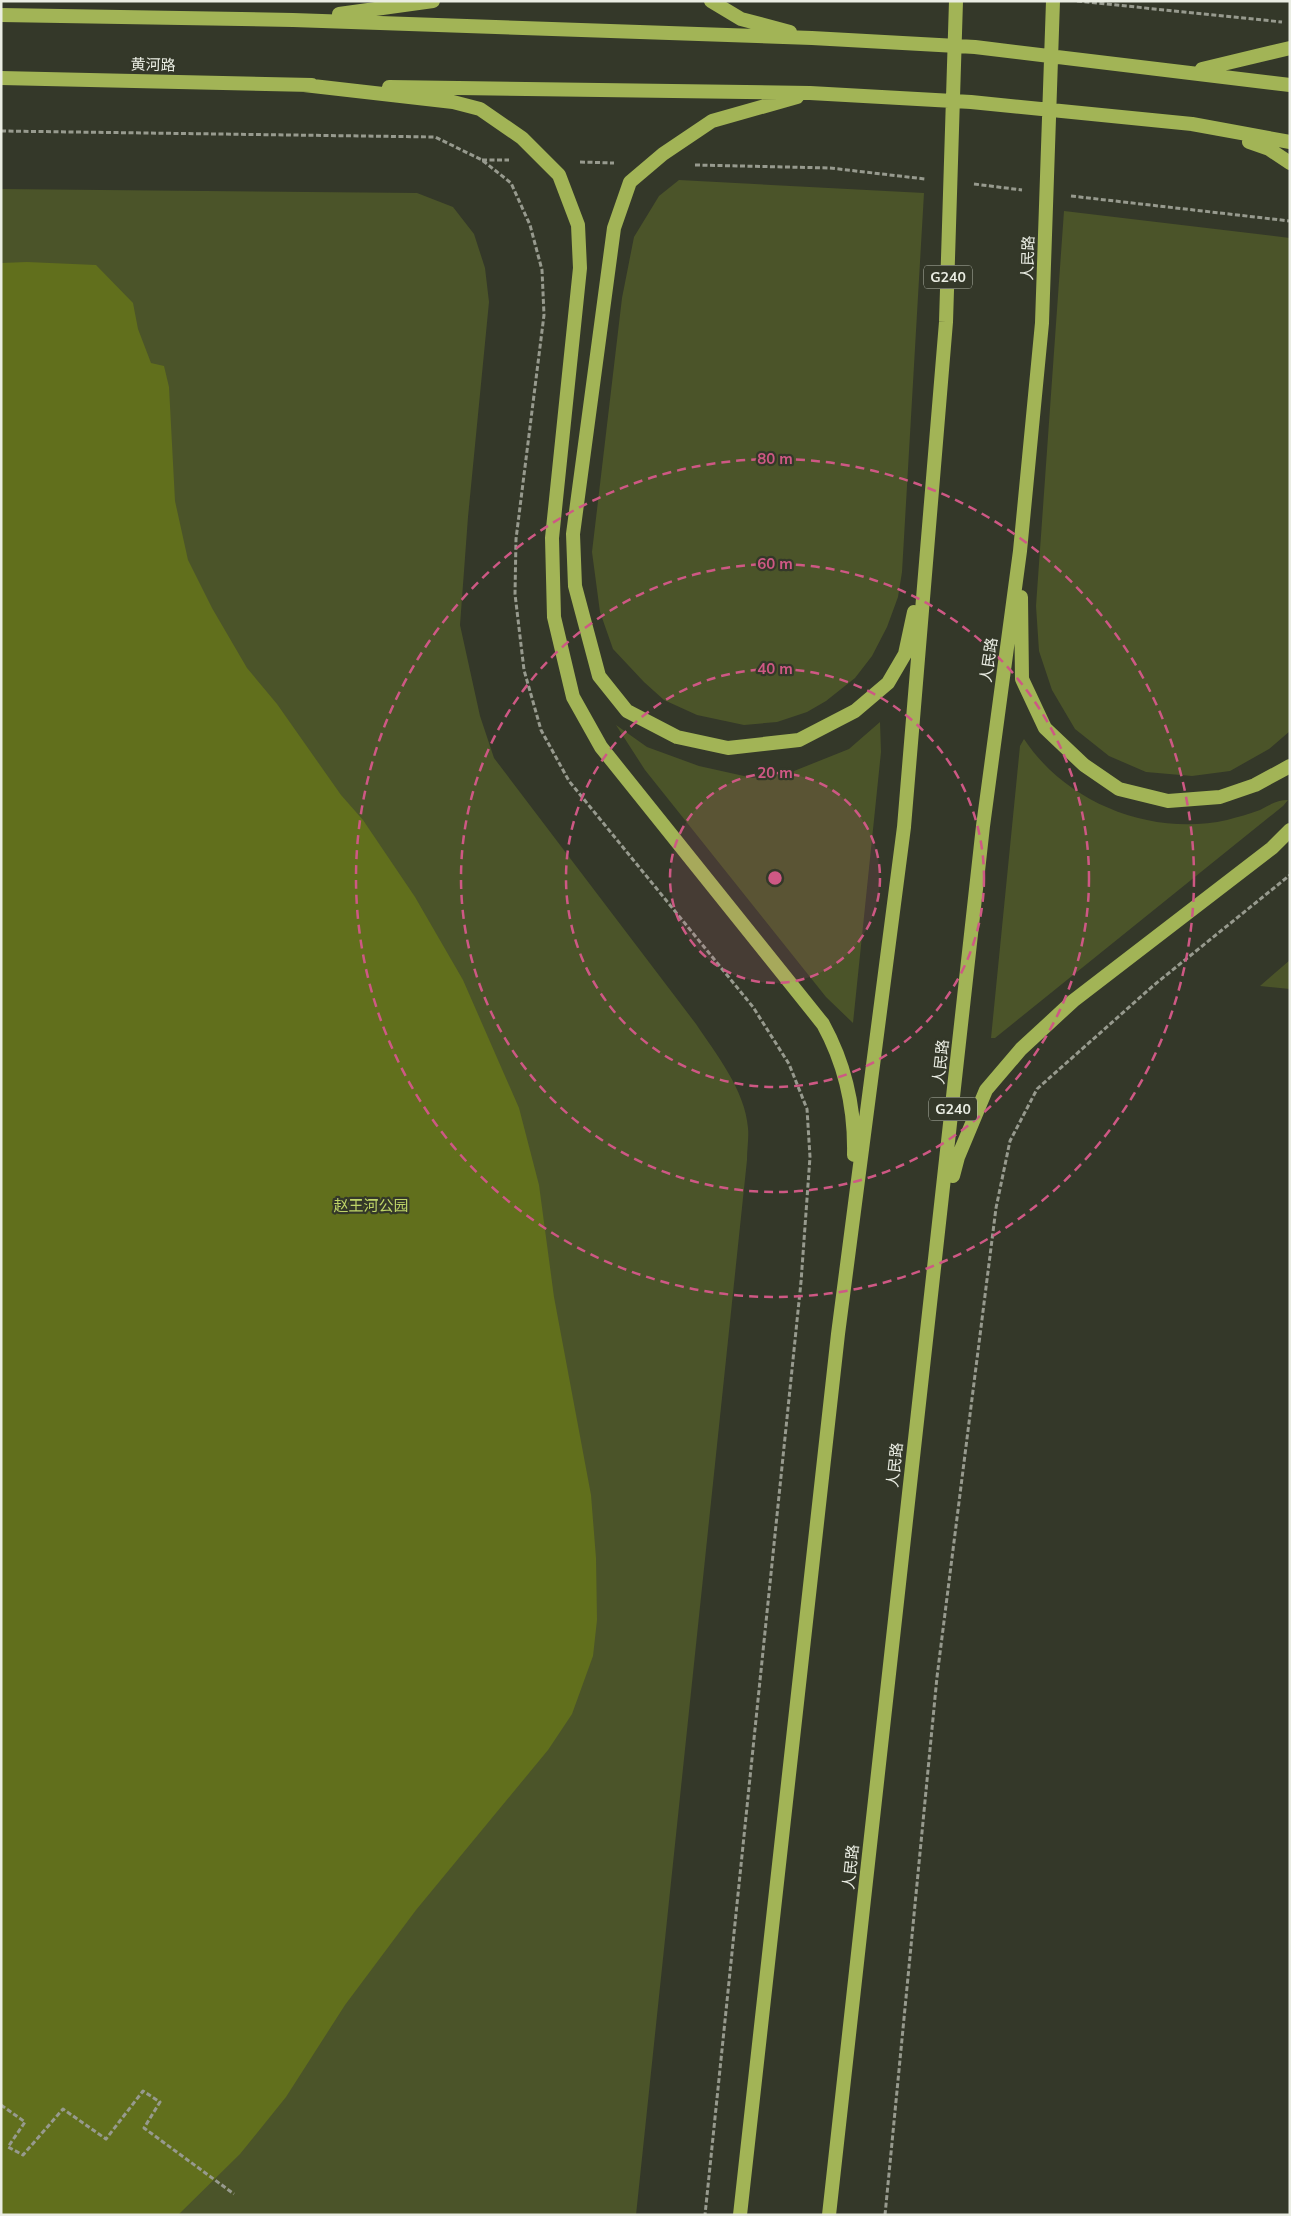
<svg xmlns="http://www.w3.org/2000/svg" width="1291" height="2216" viewBox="0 0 1291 2216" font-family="Mulish,'Noto Sans SC',sans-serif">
  <rect width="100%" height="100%" fill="#343829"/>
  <path fill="#4b5429" d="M 679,180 L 924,193 L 902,572 L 898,597 L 887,627 L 872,656 L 855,678 L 826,701 L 807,712 L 777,722 L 744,725 L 697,715 L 664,700 L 644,682 L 613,649 L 600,612 L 592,552 L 622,298 L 634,237 L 659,196 Z
    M 1,189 L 417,193 L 453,207 L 474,234 L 485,268 L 489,302 L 468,517 L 460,625 L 480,716 L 494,758 L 696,1024 C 716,1054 745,1090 748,1128 C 749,1138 747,1149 747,1160 L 636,2215 L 1,2215 Z
    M 1064,211 L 1290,238 L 1290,731 L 1269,749 L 1230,771 L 1192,776 L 1146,772 L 1109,756 L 1075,729 L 1052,690 L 1039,651 L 1036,606 Z
    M 880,722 L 881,752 L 853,1023 L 826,997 L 645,770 L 616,725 L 647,747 L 699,766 L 753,778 L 789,773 L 849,749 Z
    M 1024,739 C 1066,803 1152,837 1227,820 C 1237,817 1250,814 1260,810 C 1269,805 1277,800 1288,800 L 1283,806 L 995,1038 L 991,1038 L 1020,746 Z
    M 1290,960 L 1290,989 L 1260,986 Z"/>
  <path fill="#616f1c" d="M 27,262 L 96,265 L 133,303 L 138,329 L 151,363 L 164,366 L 169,387 L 175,501 L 188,560 L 212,608 L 247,668 L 277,704 L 341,795 L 363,820 L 415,897 L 463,980 L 519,1108 L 539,1185 L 554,1297 L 591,1495 L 596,1558 L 597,1620 L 593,1656 L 572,1714 L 548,1750 L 416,1910 L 345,2005 L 286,2097 L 240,2154 L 178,2215 L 1,2215 L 1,263 Z"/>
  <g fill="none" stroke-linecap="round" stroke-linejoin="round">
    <path stroke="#979a8e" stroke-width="3" stroke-dasharray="5 2.5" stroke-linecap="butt" d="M 1077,1 L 1282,22
      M 1,131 L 435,137 L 482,160 L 511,183 L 530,225 L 542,270 L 544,315 L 516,539 L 515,594 L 524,670 L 541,730 L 569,781 L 753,1007 L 789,1064 L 807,1109 L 810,1157 L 801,1282 L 705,2215
      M 482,160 L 509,160
      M 580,162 L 614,163
      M 695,165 L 830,168 L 925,179
      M 974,184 L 1022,190
      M 1071,196 L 1290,221
      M 1,2105 L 25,2122 L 8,2147 L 23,2155 L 63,2109 L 106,2139 L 143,2091 L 160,2102 L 144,2128 L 234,2194
      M 885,2215 L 937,1677 L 996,1208 L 1010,1141 L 1037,1089 L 1154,985 L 1290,875"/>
    <path stroke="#a2b456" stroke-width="14" d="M 711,1 L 741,19 L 790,32
      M 339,14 L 433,1
      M 1,15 L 293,20 L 812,38 L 975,47 L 1290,85
      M 1202,69 L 1290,48
      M 1,78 L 312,85
      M 304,85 L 453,102 L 480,109 L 522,138 L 559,175 L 578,225 L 580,268 L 552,538 L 554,617 L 573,697 L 601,747 L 823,1024 C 845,1064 855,1110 854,1155
      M 389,87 L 810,93 L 971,102 L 1192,124 L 1290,142
      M 797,97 L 712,121 L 663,154 L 630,182 L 614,228 L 573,534 L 575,586 L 599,676 L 627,711 L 677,737 L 728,748 L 799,740 L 855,711 L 888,683 L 905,654 L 914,612
      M 1249,142 L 1269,149 L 1290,163
      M 1021,597 L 1022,679 L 1045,728 L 1084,765 L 1119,789 L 1168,801 L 1220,797 L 1255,785 L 1290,766
      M 953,1176 L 958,1157 L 986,1090 L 1021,1049 L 1073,1001 L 1272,848 L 1290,830
      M 740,2215 L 838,1334 L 904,827 L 946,322 L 956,1
      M 829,2215 L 983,826 L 1020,551 L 1042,323 L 1053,1"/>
  </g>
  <circle cx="775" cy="878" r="105" fill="#ce5884" fill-opacity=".12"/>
  <g fill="none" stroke="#ce5884" stroke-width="2.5" stroke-dasharray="9 6">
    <circle cx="775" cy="878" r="105"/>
    <circle cx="775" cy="878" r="209"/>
    <circle cx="775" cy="878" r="314"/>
    <circle cx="775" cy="878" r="419"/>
  </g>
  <g text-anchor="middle" stroke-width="4.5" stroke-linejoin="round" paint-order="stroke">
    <g fill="#343829" stroke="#b3b7ab" stroke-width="1">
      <rect x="924" y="265.5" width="48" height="23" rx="4"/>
      <rect x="929" y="1097.5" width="48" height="23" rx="4"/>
    </g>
    <g font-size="14" font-weight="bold" fill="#eaede3">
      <text x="948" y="282">G240</text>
      <text x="953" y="1114">G240</text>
    </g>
    <g font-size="15" fill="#eaede3" stroke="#343829">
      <text transform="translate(153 65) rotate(1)" y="5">黄河路</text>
      <text transform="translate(1028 258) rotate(-88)" y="5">人民路</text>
      <text transform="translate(989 660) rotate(-82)" y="5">人民路</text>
      <text transform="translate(941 1062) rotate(-84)" y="5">人民路</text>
      <text transform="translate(895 1465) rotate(-84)" y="5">人民路</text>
      <text transform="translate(851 1867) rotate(-84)" y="5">人民路</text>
    </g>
    <g font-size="15" fill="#bfd568" stroke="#343829">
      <text x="371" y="1211">赵王河公园</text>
    </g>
  </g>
  <circle cx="775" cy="878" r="8" fill="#ce5884" stroke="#343829" stroke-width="2.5"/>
  <g font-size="15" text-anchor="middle" font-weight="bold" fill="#ce5884" stroke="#343829" stroke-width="4.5" stroke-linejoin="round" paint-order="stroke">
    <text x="775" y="464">80 m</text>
    <text x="775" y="569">60 m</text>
    <text x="775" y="674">40 m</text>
    <text x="775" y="778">20 m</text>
  </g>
  <rect width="1291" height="2216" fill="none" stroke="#eaede3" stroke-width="5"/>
</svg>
